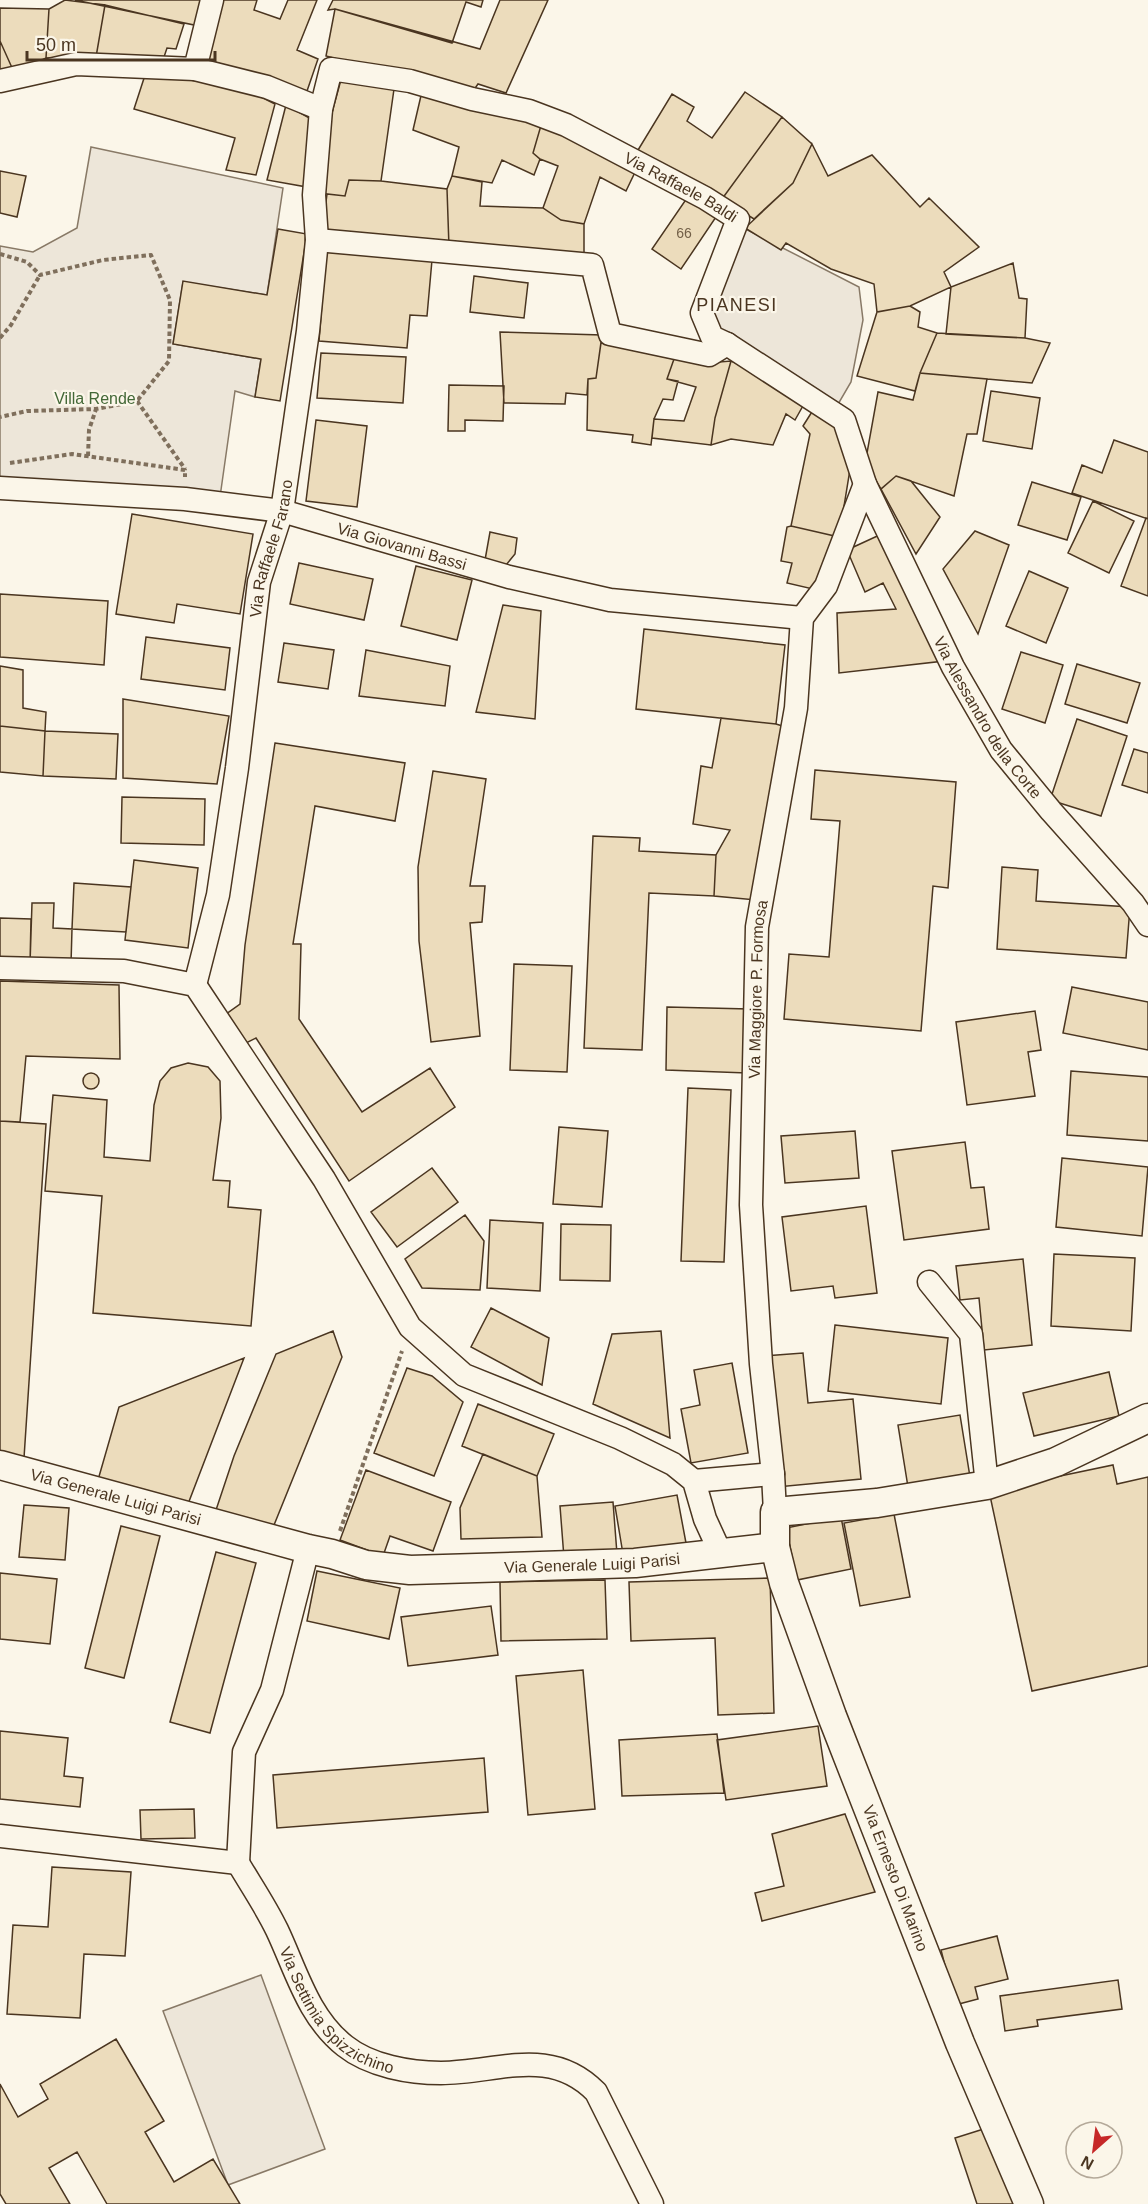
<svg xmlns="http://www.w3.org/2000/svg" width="1148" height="2204" viewBox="0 0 1148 2204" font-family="Helvetica,sans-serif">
  <rect width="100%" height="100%" fill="#fbf6e9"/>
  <path fill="#ede6d9" stroke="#887966" stroke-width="1.5" d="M 91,147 L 283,188 L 267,295 L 183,282 L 173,344 L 261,359 L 255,397 L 235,391 L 219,504 L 0,488 L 0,246 L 33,252 L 77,228 Z
    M 736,224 L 859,287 L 863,320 L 851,382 L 837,406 L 753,361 L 704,313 Z
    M 261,1975 L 325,2149 L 228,2185 L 163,2011 Z"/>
  <path fill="#ecdcbc" stroke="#4a3520" stroke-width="1.5" d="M 65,0 L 105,5 L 96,57 L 46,58 L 49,9 Z
    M 75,0 L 206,0 L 199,26 Z
    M 216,0 L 257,0 L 254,10 L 280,19 L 288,0 L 317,0 L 297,50 L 318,59 L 307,91 L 202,58 Z
    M 333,0 L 483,0 L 481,7 L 466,2 L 452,43 L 335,9 L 328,10 Z
    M 500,0 L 548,0 L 506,93 L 478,84 L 471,94 L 326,56 L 335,9 L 480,49 Z
    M 105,5 L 184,24 L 176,49 L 167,48 L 162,63 L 96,57 Z
    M 0,8 L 49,9 L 46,58 L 31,67 L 13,70 L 0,41 Z
    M 0,41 L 13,70 L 0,75 Z
    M 148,66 L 251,92 L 275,104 L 256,175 L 226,170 L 235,138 L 134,109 Z
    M 342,76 L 395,82 L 381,181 L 349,180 L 345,196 L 319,193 L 325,138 Z
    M 423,87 L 542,122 L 533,153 L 540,159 L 534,175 L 502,160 L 492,183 L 452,176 L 459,147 L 413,130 Z
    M 745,92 L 782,117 L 722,199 L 635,155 L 672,94 L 694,107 L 687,121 L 712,138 Z
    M 286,105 L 313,120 L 307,187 L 267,180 Z
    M 782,117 L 812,144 L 793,183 L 754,219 L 722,199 Z
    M 542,122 L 637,168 L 626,191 L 600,177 L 584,224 L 561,220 L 543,208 L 558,166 L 540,159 L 533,153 Z
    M 812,144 L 828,176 L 872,155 L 920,207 L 929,198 L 979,247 L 944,272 L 951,287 L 910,306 L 877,312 L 874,284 L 831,269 L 786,243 L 781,250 L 745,228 L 793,183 Z
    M 0,171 L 26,176 L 17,217 L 0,213 Z
    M 452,176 L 482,182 L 480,206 L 543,208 L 561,220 L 584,224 L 584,261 L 449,247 L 447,189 Z
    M 349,180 L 381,181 L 447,189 L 449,247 L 322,234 L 327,194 L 345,196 Z
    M 687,198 L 716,217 L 681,269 L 652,249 Z
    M 278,229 L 307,234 L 280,401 L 255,397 L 261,359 L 173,344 L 183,281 L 267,295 Z
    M 326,252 L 432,260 L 427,316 L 410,315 L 407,348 L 319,341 Z
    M 1013,263 L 1019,298 L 1027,299 L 1025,338 L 946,334 L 951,287 Z
    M 474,276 L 528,283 L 524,318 L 470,312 Z
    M 910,306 L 920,312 L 918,327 L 937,333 L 920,373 L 915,391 L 857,376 L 877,312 Z
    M 500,332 L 602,335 L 596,378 L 588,379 L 587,395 L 566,393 L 565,404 L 504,403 Z
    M 937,333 L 1025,338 L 1050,343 L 1032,383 L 920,373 Z
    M 601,343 L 674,359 L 667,379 L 678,381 L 673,400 L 663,399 L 654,419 L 651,445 L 632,442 L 633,435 L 587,430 L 588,379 L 596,378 Z
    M 321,353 L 406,357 L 403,403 L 317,398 Z
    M 674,359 L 707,363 L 731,361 L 715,418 L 711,445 L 652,438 L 654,419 L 684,421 L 696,387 L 667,379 Z
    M 731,361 L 762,373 L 804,404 L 795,420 L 786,414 L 773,445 L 731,439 L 711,445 L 715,418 Z
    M 920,373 L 987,379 L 977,434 L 967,434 L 954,496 L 896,476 L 881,489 L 865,464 L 878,392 L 913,400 Z
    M 449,385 L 504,386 L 503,421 L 465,420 L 465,431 L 448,431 Z
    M 991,391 L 1040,398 L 1032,449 L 983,441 Z
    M 815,407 L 846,434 L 852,457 L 839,537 L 791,526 L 810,434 L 803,426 Z
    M 316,420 L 367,426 L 357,507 L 306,501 Z
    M 1114,440 L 1148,452 L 1148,519 L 1072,493 L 1082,465 L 1102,473 Z
    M 896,476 L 911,481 L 940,517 L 916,554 L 881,489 Z
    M 1032,482 L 1081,497 L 1067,540 L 1018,525 Z
    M 1093,501 L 1134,521 L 1109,573 L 1068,553 Z
    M 132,514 L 253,534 L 240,614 L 177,604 L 174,623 L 116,614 Z
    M 1146,518 L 1148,519 L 1148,596 L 1121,586 Z
    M 791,526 L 839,537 L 817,590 L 787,583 L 792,563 L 781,561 L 787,527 Z
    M 975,531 L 1009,545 L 978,634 L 943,569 Z
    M 490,532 L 517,538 L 515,554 L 506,565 L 485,560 Z
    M 886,532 L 944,661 L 839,673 L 837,613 L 896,609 L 883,583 L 865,592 L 847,550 Z
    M 299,563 L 373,579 L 364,620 L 290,604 Z
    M 416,566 L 472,580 L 457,640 L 401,626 Z
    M 1029,571 L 1068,588 L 1046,643 L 1006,626 Z
    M 0,594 L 108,601 L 104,665 L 0,657 Z
    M 503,605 L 541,611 L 535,719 L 476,712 Z
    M 644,629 L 785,645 L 776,724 L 636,709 Z
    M 146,637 L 230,648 L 225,690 L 141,679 Z
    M 284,643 L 334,650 L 328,689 L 278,682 Z
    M 366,650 L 450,666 L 445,706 L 359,696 Z
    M 1021,652 L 1063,665 L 1045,723 L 1002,709 Z
    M 1077,664 L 1140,683 L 1127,723 L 1065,704 Z
    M 0,666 L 23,670 L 23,708 L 46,712 L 45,731 L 0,726 Z
    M 123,699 L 229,716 L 217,784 L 123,778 Z
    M 721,718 L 776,724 L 789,728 L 756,900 L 714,896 L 716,855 L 730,830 L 693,824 L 701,766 L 712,768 Z
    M 1077,719 L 1127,736 L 1101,816 L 1050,800 Z
    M 0,726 L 45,731 L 43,776 L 0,772 Z
    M 45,731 L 118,734 L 116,779 L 43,776 Z
    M 275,743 L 405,763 L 395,821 L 315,806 L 293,944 L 301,944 L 299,1019 L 362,1112 L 430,1068 L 455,1107 L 349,1181 L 256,1038 L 242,1045 L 222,1017 L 240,1004 L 245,945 Z
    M 1134,749 L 1148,753 L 1148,793 L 1122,785 Z
    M 815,770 L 956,782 L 948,888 L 933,886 L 921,1031 L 784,1019 L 789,954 L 829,957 L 840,821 L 811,819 Z
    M 433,771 L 486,779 L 470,886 L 485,886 L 482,922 L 470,923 L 480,1036 L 431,1042 L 419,941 L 418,867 Z
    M 122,797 L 205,799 L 204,845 L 121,843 Z
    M 593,836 L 640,838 L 639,851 L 716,855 L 714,896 L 649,893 L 642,1050 L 584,1048 Z
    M 134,860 L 198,868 L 188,948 L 125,940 Z
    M 1002,867 L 1038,870 L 1036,901 L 1130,907 L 1126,958 L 997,949 Z
    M 74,883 L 131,887 L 126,932 L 72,929 Z
    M 32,903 L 54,903 L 53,928 L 72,929 L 71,964 L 30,964 Z
    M 0,918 L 31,919 L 30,964 L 0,962 Z
    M 514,964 L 572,966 L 567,1072 L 510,1070 Z
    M 0,981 L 119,985 L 120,1059 L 26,1056 L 20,1122 L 0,1121 Z
    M 1072,987 L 1148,1002 L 1148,1050 L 1063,1033 Z
    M 667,1007 L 749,1009 L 747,1073 L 666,1070 Z
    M 1035,1011 L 1041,1050 L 1028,1052 L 1035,1096 L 967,1105 L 956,1022 Z
    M 188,1063 L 208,1067 L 220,1081 L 221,1118 L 213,1180 L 230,1181 L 228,1207 L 261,1210 L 251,1326 L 93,1313 L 102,1196 L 45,1191 L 53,1095 L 107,1100 L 104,1157 L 150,1161 L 154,1105 L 160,1081 L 171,1068 Z
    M 1071,1071 L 1148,1077 L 1148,1141 L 1067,1135 Z
    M83 1081a8 8 0 1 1 16 0a8 8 0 1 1-16 0Z
    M 688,1088 L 731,1090 L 724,1262 L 681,1261 Z
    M 0,1121 L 46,1124 L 24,1458 L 0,1452 Z
    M 559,1127 L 608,1131 L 602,1207 L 553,1204 Z
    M 855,1131 L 859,1178 L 785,1183 L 781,1136 Z
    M 965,1142 L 971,1188 L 984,1187 L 989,1229 L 904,1240 L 892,1151 Z
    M 1062,1158 L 1148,1167 L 1142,1236 L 1056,1227 Z
    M 432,1168 L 458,1202 L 397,1247 L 371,1212 Z
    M 866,1206 L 877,1293 L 835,1298 L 833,1286 L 791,1291 L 782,1217 Z
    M 465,1215 L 484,1241 L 480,1290 L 422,1288 L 405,1259 Z
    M 490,1220 L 543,1223 L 540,1291 L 487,1288 Z
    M 561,1224 L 611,1225 L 610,1281 L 560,1280 Z
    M 1054,1254 L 1135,1258 L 1131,1331 L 1051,1326 Z
    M 1023,1259 L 1032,1345 L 984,1350 L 979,1298 L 960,1300 L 956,1266 Z
    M 491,1308 L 549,1338 L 542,1385 L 471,1347 Z
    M 835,1325 L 948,1338 L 941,1404 L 828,1391 Z
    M 333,1331 L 342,1357 L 272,1530 L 216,1510 L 234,1456 L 276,1354 Z
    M 661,1331 L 670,1438 L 593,1404 L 612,1334 Z
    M 803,1353 L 808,1403 L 853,1399 L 861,1479 L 777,1487 L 764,1356 Z
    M 244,1358 L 188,1504 L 98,1480 L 119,1407 Z
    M 732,1363 L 748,1453 L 691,1463 L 681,1409 L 700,1405 L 694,1370 Z
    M 407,1368 L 432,1376 L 463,1402 L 434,1476 L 374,1453 Z
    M 1109,1372 L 1119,1416 L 1034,1436 L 1023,1393 Z
    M 478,1404 L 554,1434 L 537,1476 L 462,1446 Z
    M 960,1415 L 970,1477 L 908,1487 L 898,1425 Z
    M 483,1454 L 537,1476 L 542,1537 L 461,1539 L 460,1508 Z
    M 1113,1465 L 1117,1484 L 1148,1477 L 1148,1666 L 1032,1691 L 989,1491 Z
    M 366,1470 L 451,1502 L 433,1551 L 390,1536 L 383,1556 L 340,1540 Z
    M 677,1495 L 686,1543 L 623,1554 L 615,1506 Z
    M 613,1502 L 617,1554 L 564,1558 L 560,1506 Z
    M 24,1505 L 69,1508 L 65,1560 L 19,1557 Z
    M 894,1514 L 910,1597 L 860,1606 L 844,1523 Z
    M 841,1517 L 851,1569 L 797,1580 L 786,1528 Z
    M 121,1526 L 160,1536 L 124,1678 L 85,1668 Z
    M 216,1552 L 256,1563 L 210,1733 L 170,1722 Z
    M 317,1571 L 400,1588 L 389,1639 L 307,1621 Z
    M 0,1573 L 57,1579 L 50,1644 L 0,1639 Z
    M 770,1578 L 774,1713 L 718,1715 L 715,1638 L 631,1641 L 629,1582 Z
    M 605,1580 L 607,1639 L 501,1641 L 500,1582 Z
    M 491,1606 L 498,1655 L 408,1666 L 401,1617 Z
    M 583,1670 L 595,1809 L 528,1815 L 516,1676 Z
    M 818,1726 L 827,1786 L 726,1800 L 717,1740 Z
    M 0,1731 L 68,1738 L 64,1776 L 83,1778 L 80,1807 L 0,1799 Z
    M 717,1734 L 724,1793 L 622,1796 L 619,1740 Z
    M 484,1758 L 488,1812 L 277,1828 L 273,1775 Z
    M 194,1809 L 195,1838 L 141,1839 L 140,1810 Z
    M 845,1814 L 875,1892 L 762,1921 L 755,1893 L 784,1886 L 772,1834 Z
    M 52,1867 L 131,1872 L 125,1956 L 84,1954 L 80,2018 L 7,2014 L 13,1925 L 48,1927 Z
    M 997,1936 L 1008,1979 L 975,1987 L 978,1999 L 955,2005 L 941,1950 Z
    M 1118,1980 L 1122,2009 L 1037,2020 L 1038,2026 L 1005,2031 L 1000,1996 Z
    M 116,2039 L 164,2121 L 145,2132 L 174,2182 L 213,2159 L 240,2204 L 107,2204 L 77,2152 L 49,2168 L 70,2204 L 6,2204 L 0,2194 L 0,2084 L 18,2117 L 48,2099 L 40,2084 Z
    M 990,2127 L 1016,2204 L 977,2204 L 955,2138 Z"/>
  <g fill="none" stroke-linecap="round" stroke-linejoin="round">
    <defs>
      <g id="minor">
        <path d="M 195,69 L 212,0"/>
        <path d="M 0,81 L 76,64 L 195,69 L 267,87 L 321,109"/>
        <path d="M 317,240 L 592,265 L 610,334 L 709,355 L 727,344"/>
        <path id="s1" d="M 0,488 L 185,499 L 282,511 L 509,577 L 610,600 L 802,618"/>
        <path d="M 0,968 L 124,971 L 195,985 L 324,1179 L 410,1327 L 464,1375 L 620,1438 L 673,1464 L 694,1481 L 705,1519 L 721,1554"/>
        <path id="s2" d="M 195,985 L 218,895 L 237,768 L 259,582 L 282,511 L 308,331 L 317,240 L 314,195 L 321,109 L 331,69 L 410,81 L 472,99 L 529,111 L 566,125 L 705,198 L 738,219 L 702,313 L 712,337 L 727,344 L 844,420 L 865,484 L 953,667 L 1001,750 L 1051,811 L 1133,903 L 1148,925"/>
        <path d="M 929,1282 L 971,1334 L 987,1485"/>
        <path d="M 694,1481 L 773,1474"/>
        <path id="s3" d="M 775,1512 L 773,1474 L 761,1364 L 751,1205 L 757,927 L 796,708 L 802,618 L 826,586 L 865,484"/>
        <path d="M 0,1836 L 238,1863"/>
        <path id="s4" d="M 238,1863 C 251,1885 266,1907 277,1930 C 296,1970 308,2017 345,2046 C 370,2066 410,2073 441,2073 C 497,2073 550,2045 596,2092 L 652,2204"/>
        <path d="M 238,1863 L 244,1752 L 272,1690 L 308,1549"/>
      </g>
      <g id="tertiary">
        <path id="s5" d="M 0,1465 L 308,1549 L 332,1554 L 366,1565 L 410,1570 L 635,1563 L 775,1547"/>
        <path d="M 1029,2204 L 960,2043 L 832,1716 L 784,1583 L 775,1547 L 775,1512 L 877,1503 L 987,1485 L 1056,1462 L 1148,1418"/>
      </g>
    </defs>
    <use href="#minor" stroke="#4a3520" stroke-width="25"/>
    <use href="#tertiary" stroke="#4a3520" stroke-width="31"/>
    <path stroke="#7f6f5c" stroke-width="4" stroke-dasharray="4.5 3" stroke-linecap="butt" d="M 0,254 L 27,262 L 40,275 L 103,260 L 151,255 L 170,300 L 169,361 L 137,401 L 96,409 L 27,411 L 0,417
      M 0,338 L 11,325 L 40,275
      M 137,401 L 185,469
      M 88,456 L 89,430 L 96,409
      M 10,463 L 72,454 L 185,470 L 185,477
      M 340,1531 L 402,1351"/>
    <use href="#minor" stroke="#fbf6e9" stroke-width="22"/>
    <use href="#tertiary" stroke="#fbf6e9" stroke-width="28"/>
  </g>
  <g text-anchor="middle" stroke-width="4.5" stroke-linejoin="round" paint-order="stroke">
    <g font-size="14" fill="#725f47">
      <text x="684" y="238">66</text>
    </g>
    <g font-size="16" fill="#4a3520" stroke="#fbf6e9">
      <text dy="6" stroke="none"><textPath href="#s2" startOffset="1302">Via Raffaele Baldi</textPath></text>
      <text dy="6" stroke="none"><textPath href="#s1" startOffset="408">Via Giovanni Bassi</textPath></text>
      <text dy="6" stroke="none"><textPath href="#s2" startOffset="444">Via Raffaele Farano</textPath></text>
      <text dy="6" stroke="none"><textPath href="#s2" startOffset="1982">Via Alessandro della Corte</textPath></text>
      <text dy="6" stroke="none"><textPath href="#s3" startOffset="524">Via Maggiore P. Formosa</textPath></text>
      <text dy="6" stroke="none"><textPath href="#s5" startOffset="120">Via Generale Luigi Parisi</textPath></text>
      <text dy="6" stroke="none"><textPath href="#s5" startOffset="606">Via Generale Luigi Parisi</textPath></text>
      <text transform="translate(896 1878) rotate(69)" y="6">Via Ernesto Di Marino</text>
      <text dy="6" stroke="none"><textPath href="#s4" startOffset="182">Via Settimia Spizzichino</textPath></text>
    </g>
    <g font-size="16" fill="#436837" stroke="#fbf6e9">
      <text x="95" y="404">Villa Rende</text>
    </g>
    <g font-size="18" letter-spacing="1.5" fill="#4a3520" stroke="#fbf6e9">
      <text x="737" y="311">PIANESI</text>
    </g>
  </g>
  <g transform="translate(1094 2150) rotate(208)"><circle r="28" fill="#fbf6e9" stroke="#b4a999" stroke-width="1.5"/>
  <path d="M0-4.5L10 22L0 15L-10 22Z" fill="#c62828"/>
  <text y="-9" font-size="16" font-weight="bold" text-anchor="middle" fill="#4a3520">N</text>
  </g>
  <path d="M27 51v9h188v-9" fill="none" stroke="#4a3520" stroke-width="3"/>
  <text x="36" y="51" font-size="18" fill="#4a3520" stroke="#fbf6e9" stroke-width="4.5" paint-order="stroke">50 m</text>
</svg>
